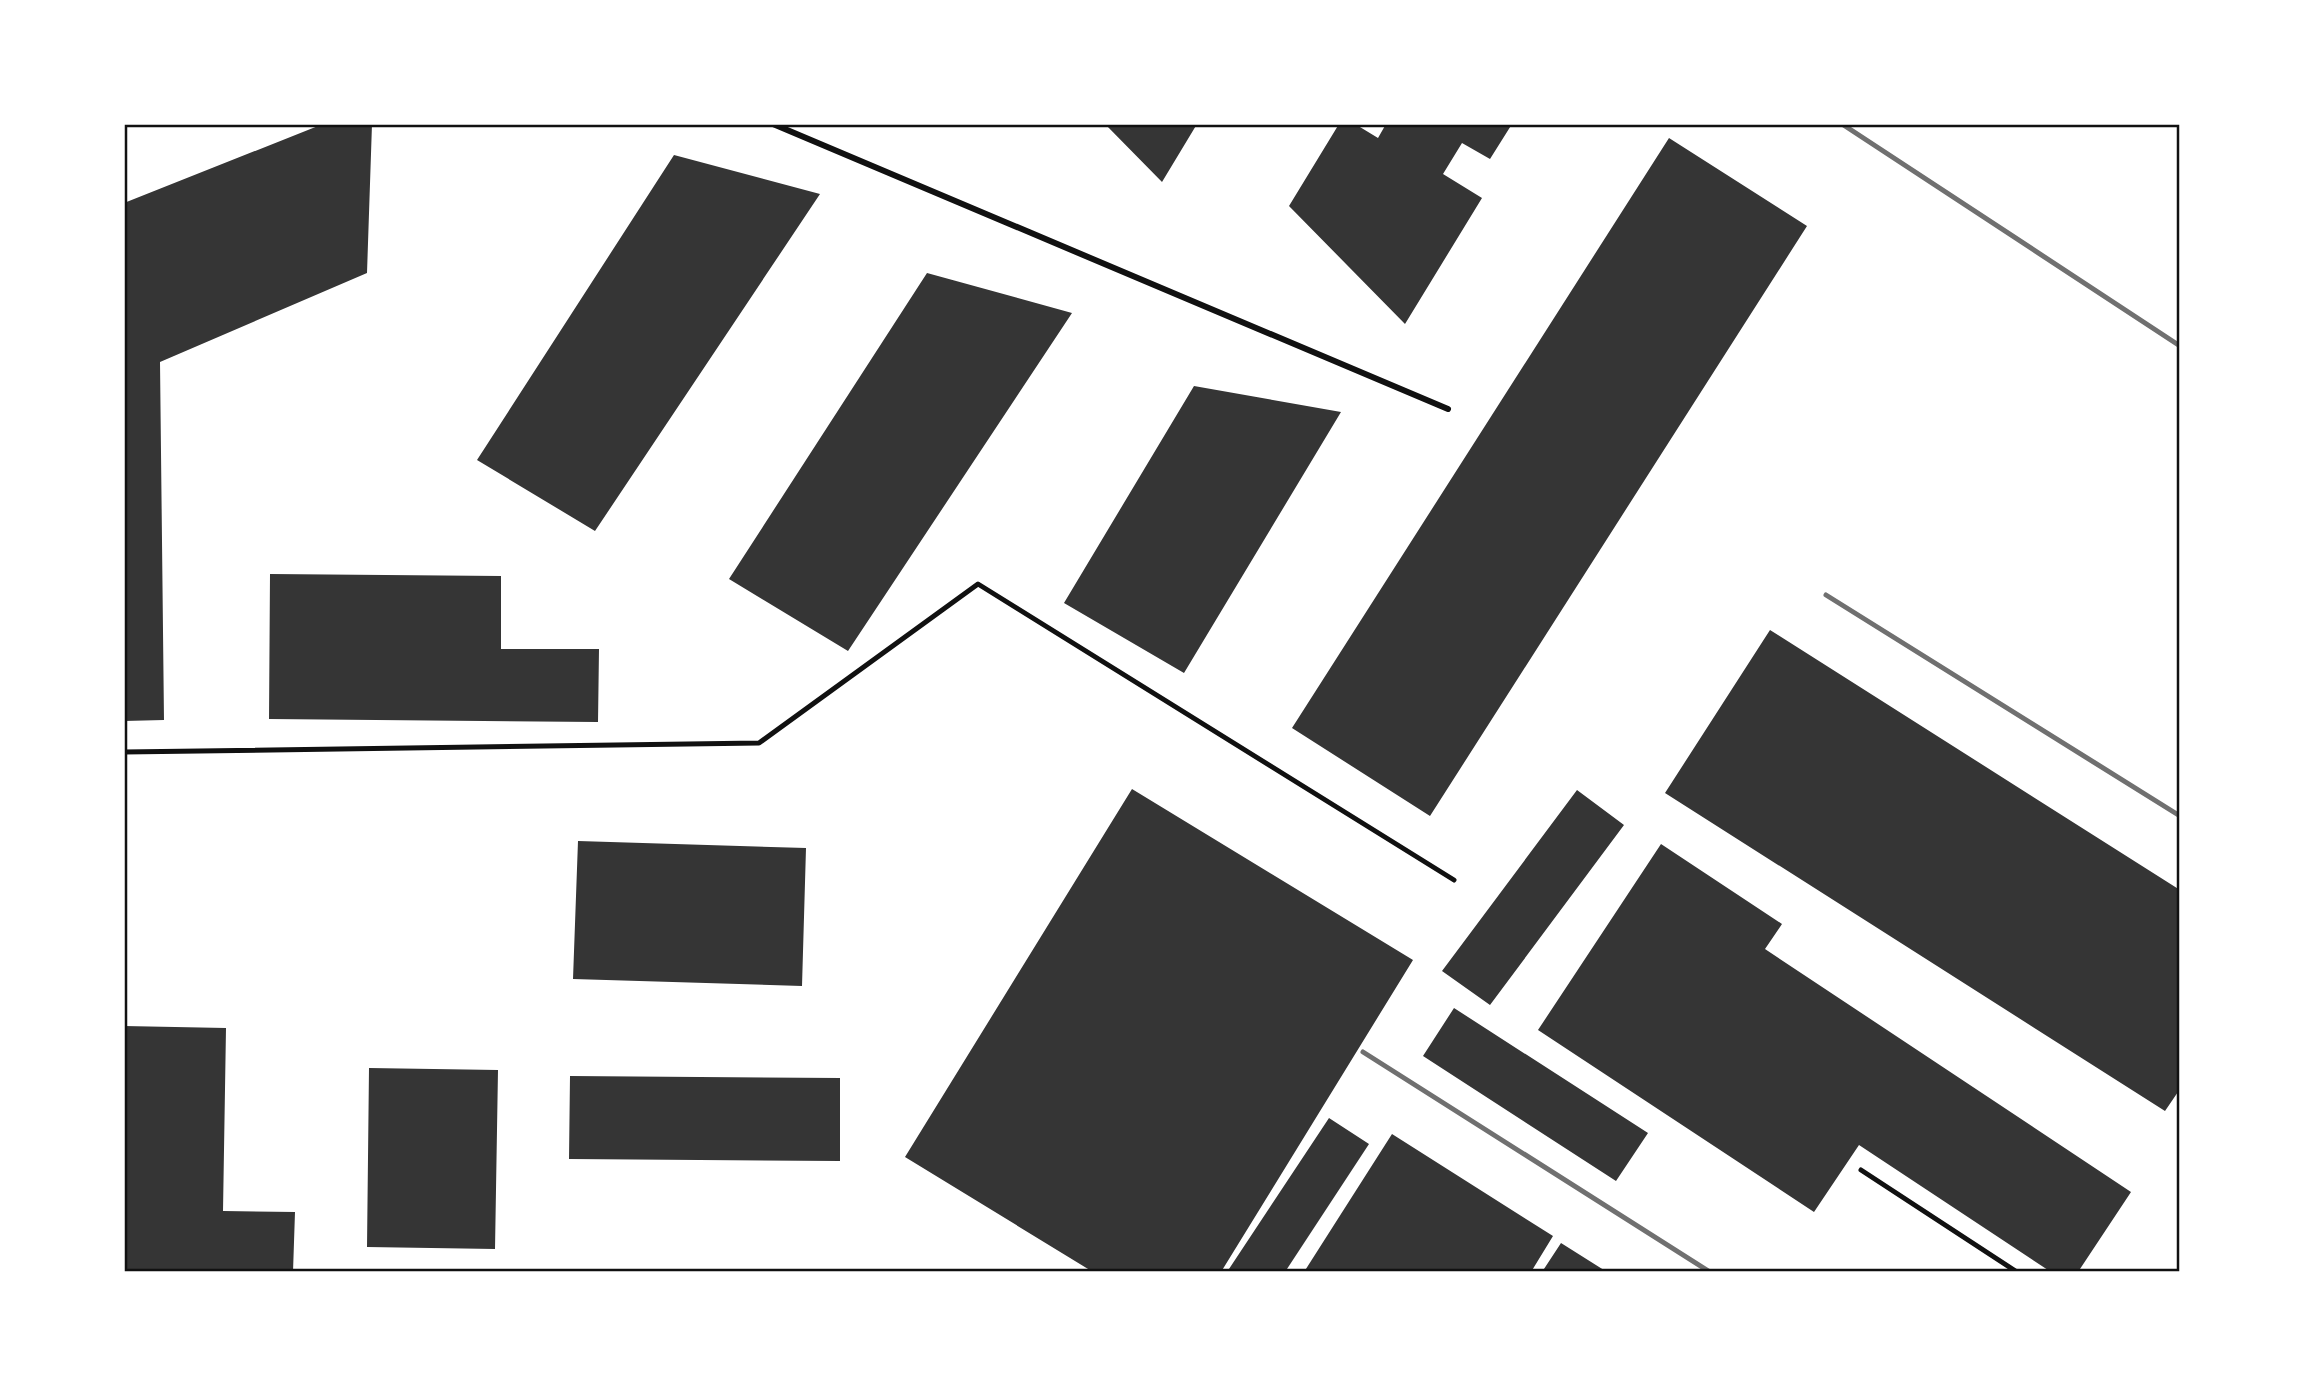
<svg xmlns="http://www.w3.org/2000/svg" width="2304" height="1396" viewBox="0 0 2304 1396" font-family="'Exo 2',sans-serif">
  <rect width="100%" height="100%" fill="#fff"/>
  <path fill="#353535" d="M 323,124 L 372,124 L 367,273 L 160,362 L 164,720 L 124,721 L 124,203 Z
    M 1105,124 L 1197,124 L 1162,182 Z
    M 1339,124 L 1355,124 L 1378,138 L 1386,124 L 1512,124 L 1490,159 L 1462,143 L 1443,174 L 1482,198 L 1405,324 L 1289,206 Z
    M 1669,138 L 1807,226 L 1430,816 L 1292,728 Z
    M 674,155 L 820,194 L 595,531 L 477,460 Z
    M 927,273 L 1072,313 L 848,651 L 729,579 Z
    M 1194,386 L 1341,412 L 1184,673 L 1064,603 Z
    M 270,574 L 501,576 L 501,649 L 599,649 L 598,722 L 269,719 Z
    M 1770,630 L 2180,890 L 2180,1089 L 2165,1111 L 1665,793 Z
    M 1132,789 L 1413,960 L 1221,1272 L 1093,1272 L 905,1157 Z
    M 1577,790 L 1624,825 L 1490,1005 L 1442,971 Z
    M 578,841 L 806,848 L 802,986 L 573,979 Z
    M 1661,844 L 1782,924 L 1765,949 L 2131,1192 L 2078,1272 L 2051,1272 L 1859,1145 L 1814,1212 L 1538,1030 Z
    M 1454,1008 L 1648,1133 L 1616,1181 L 1423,1056 Z
    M 124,1026 L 226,1028 L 223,1211 L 295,1212 L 293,1272 L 124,1272 Z
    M 369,1068 L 498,1070 L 495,1249 L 367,1247 Z
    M 570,1076 L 840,1078 L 840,1161 L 569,1159 Z
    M 1329,1118 L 1369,1144 L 1285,1272 L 1227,1272 Z
    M 1392,1134 L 1553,1236 L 1531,1272 L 1304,1272 Z
    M 1561,1243 L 1607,1272 L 1542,1272 Z"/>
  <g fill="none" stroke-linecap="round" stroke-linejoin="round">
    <path stroke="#111" stroke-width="5" d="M 124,752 L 759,743 L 978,584 L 1454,880
      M 1861,1170 L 2017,1272"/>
    <path stroke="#111" stroke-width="6" d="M 773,124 L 1448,409"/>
    <path stroke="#707070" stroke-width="5" d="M 1842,124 L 2180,346
      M 1826,595 L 2180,816
      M 1363,1052 L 1710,1272"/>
  </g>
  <rect width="2304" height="1396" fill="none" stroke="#ffffff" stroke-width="252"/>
  <rect x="126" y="126" width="2052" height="1144" fill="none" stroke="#111" stroke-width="2.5"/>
</svg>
